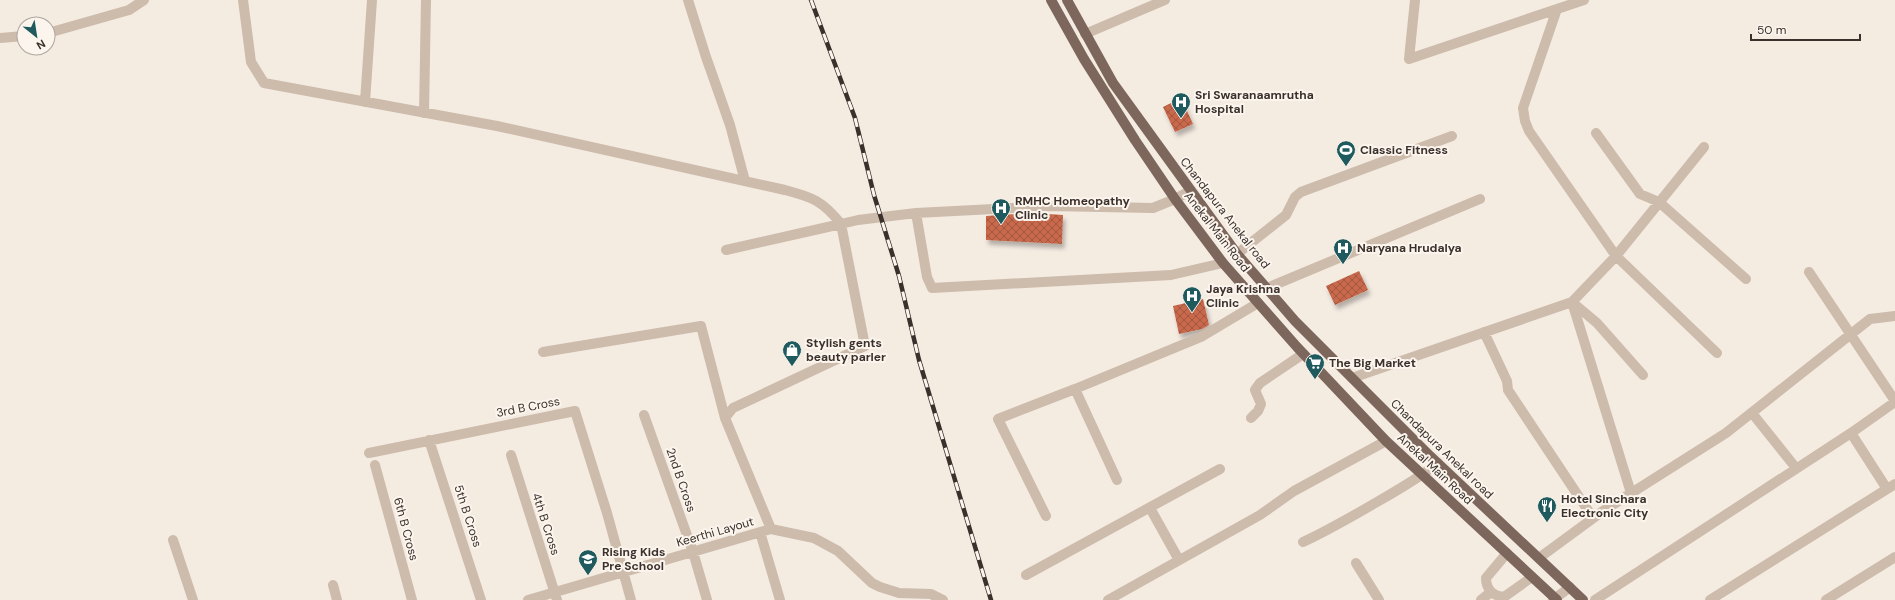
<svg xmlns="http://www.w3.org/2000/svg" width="1895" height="600" viewBox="0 0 1895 600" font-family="'DM Sans',sans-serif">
  <defs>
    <pattern id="building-cross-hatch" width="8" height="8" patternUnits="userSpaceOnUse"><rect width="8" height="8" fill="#c8694b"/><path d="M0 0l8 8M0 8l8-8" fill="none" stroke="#a4573f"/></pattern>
    <filter id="shadow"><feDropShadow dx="2.5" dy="4.5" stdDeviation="2" flood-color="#0004"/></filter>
  </defs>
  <rect width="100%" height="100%" fill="#f4ebe1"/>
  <path fill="url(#building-cross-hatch)" filter="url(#shadow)" d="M 1181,98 L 1193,124 L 1175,132 L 1163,107 Z
    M 1032,213 L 1063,215 L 1062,244 L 986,240 L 986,216 Z
    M 1359,271 L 1368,290 L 1335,305 L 1326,286 Z
    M 1203,299 L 1209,325 L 1202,329 L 1179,334 L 1173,306 Z"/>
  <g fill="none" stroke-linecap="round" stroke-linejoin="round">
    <path stroke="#cdbbac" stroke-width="10" d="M 243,0 L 251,62 L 264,83 L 497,126 L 785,190 C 812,197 823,201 841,224 L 726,250
      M 688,0 L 706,57 L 730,125 L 745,181
      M 1415,0 L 1409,59 L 1557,9
      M 1584,0 L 1557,9 L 1523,108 L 1525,121 L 1529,131 L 1616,256 L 1717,353
      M 48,33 L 129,10 L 144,0
      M 1085,34 L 1165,0
      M 0,38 L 24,36
      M 365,102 L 372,0
      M 424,113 L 426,0
      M 1596,133 L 1640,194 L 1659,202 L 1746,279
      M 916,213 L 927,277 L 932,288 L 1171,275 L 1223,263
      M 1237,254 L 1286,215 L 1295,197 L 1301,192 L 1452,136
      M 1809,272 L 1895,401
      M 1267,288 L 1480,199
      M 1572,302 L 1631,493
      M 1572,302 L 1597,323 L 1643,375
      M 1484,332 L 1507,381 L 1508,390 L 1593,518
      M 543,352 L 701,326 L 725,418
      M 1352,378 L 1572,302 L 1616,256 L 1704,147
      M 1752,413 L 1796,468
      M 644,415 L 693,552 L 707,600
      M 1251,418 L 1258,411 L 1261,404 L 1255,390 L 1260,383 L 1303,354
      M 1851,433 L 1895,402
      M 429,440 L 481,600
      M 369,453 L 575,411 L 607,513 L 631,600
      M 511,455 L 557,600
      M 375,465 L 412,600
      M 1117,480 L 1075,389 L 1201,337 L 1258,303
      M 1150,508 L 1179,560
      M 1046,516 L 998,419 L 1075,389
      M 771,529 L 814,538 L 838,551 L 872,583 L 880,587 L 899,593 L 931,594 L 943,600
      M 760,532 L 780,600
      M 173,540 L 193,600
      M 1303,542 C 1329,530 1353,516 1377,502 C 1398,490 1419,478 1438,463
      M 1507,553 L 1486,578 C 1486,589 1493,596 1504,597 L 1532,577
      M 1539,558 L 1603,511 L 1726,433 L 1870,319 L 1895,316
      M 1356,563 L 1379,600
      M 1026,575 L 1220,469
      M 333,585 L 337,600
      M 528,600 L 771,529 L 725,418 L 733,408 L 865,346 L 841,224 L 858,220 L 916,213 L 1050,206 L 1153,208 L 1175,199 L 1190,191
      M 1108,600 L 1260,515 L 1294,491 L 1386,441
      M 1481,600 L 1491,592
      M 1553,600 L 1570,587
      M 1595,600 L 1851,433 L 1887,489
      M 1710,600 L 1895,484
      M 1826,600 L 1895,557"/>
    <path stroke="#7d675c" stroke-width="10" d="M 1051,0 L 1084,59 L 1135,140 L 1175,199 L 1223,263 L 1297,347 L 1386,441 L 1557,600
      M 1067,0 L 1113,83 L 1237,254 L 1295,321 L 1430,456 L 1583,600"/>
    <defs>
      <path id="rail" d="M 811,0 L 855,118 L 874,195 L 899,276 L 919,360 L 991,600"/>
    </defs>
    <use href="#rail" stroke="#3b302b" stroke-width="4.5"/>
    <use href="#rail" stroke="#fbf5ee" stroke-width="3" stroke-dasharray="9" stroke-linecap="butt"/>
  </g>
  <defs>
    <symbol id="hospital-pin" viewBox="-11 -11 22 30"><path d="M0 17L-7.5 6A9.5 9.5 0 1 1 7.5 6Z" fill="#1f5a5e" stroke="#fbf5ee"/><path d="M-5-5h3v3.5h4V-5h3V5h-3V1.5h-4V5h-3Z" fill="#fff"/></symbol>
    <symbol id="stadium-pin" viewBox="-11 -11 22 30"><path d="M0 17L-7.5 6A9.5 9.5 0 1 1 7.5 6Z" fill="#1f5a5e" stroke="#fbf5ee"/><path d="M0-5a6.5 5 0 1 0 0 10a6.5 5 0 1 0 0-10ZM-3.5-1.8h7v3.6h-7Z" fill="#fff"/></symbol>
    <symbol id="shop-pin" viewBox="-11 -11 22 30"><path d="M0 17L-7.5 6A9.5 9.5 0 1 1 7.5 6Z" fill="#1f5a5e" stroke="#fbf5ee"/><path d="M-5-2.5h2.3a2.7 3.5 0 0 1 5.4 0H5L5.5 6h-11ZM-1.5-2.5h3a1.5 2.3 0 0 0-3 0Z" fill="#fff"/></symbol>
    <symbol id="supermarket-pin" viewBox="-11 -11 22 30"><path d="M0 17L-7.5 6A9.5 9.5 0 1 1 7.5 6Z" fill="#1f5a5e" stroke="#fbf5ee"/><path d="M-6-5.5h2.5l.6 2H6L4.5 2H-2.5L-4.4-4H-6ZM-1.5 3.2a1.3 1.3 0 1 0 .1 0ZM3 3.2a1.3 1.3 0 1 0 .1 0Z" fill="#fff"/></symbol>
    <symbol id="restaurant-pin" viewBox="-11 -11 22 30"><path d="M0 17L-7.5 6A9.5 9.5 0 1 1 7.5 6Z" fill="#1f5a5e" stroke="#fbf5ee"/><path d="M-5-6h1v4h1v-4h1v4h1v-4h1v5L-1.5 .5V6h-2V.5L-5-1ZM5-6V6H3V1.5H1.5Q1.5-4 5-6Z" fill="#fff"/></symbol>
    <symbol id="school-pin" viewBox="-11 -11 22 30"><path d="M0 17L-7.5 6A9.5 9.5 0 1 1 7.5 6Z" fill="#1f5a5e" stroke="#fbf5ee"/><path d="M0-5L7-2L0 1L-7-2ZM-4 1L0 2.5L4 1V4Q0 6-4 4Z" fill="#fff"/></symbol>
  </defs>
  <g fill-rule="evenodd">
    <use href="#hospital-pin" x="1170" y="91" width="22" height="30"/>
    <use href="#stadium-pin" x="1335" y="139" width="22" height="30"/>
    <use href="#hospital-pin" x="990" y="197" width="22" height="30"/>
    <use href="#hospital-pin" x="1332" y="237" width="22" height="30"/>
    <use href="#hospital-pin" x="1181" y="285" width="22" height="30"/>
    <use href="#shop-pin" x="781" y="339" width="22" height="30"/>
    <use href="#supermarket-pin" x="1304" y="352" width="22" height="30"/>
    <use href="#restaurant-pin" x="1536" y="495" width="22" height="30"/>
    <use href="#school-pin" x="577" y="548" width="22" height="30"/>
  </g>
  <g text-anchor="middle" stroke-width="4" stroke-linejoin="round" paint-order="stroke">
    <g font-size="12" font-weight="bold" fill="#3b302b" stroke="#fbf5ee" text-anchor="start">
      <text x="1195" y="99">Sri Swaranaamrutha<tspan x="1195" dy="14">Hospital</tspan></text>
      <text x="1360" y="154">Classic Fitness</text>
      <text x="1015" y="205">RMHC Homeopathy<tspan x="1015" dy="14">Clinic</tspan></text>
      <text x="1357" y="252">Naryana Hrudalya</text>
      <text x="1206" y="293">Jaya Krishna<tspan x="1206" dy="14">Clinic</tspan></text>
      <text x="806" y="347">Stylish gents<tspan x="806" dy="14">beauty parler</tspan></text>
      <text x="1329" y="367">The Big Market</text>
      <text x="1561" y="503">Hotel Sinchara<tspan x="1561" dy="14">Electronic City</tspan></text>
      <text x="602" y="556">Rising Kids<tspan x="602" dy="14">Pre School</tspan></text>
    </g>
    <g font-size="12" fill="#3b302b" stroke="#fbf5ee">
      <text transform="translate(1225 213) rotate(52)" y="4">Chandapura Anekal road</text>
      <text transform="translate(1217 232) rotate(52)" y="4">Anekal Main Road</text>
      <text transform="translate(528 407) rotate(-11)" y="4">3rd B Cross</text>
      <text transform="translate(1442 449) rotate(44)" y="4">Chandapura Anekal road</text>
      <text transform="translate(1435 469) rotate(43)" y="4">Anekal Main Road</text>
      <text transform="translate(681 480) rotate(71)" y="4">2nd B Cross</text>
      <text transform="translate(468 516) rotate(72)" y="4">5th B Cross</text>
      <text transform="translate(546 524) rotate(72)" y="4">4th B Cross</text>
      <text transform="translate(406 529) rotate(75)" y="4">6th B Cross</text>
      <text transform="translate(715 532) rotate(-16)" y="4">Keerthi Layout</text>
    </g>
  </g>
  <g transform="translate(36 36) rotate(150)"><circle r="19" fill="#fbf5ee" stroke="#aea6a0"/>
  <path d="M0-3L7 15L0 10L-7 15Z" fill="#1f5a5e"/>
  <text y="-6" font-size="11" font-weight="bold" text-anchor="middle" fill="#3b302b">N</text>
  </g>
  <path d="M1751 34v6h109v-6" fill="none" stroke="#3b302b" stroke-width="2"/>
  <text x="1757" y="34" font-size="12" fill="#3b302b" stroke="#fbf5ee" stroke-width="3" paint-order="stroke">50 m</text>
</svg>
